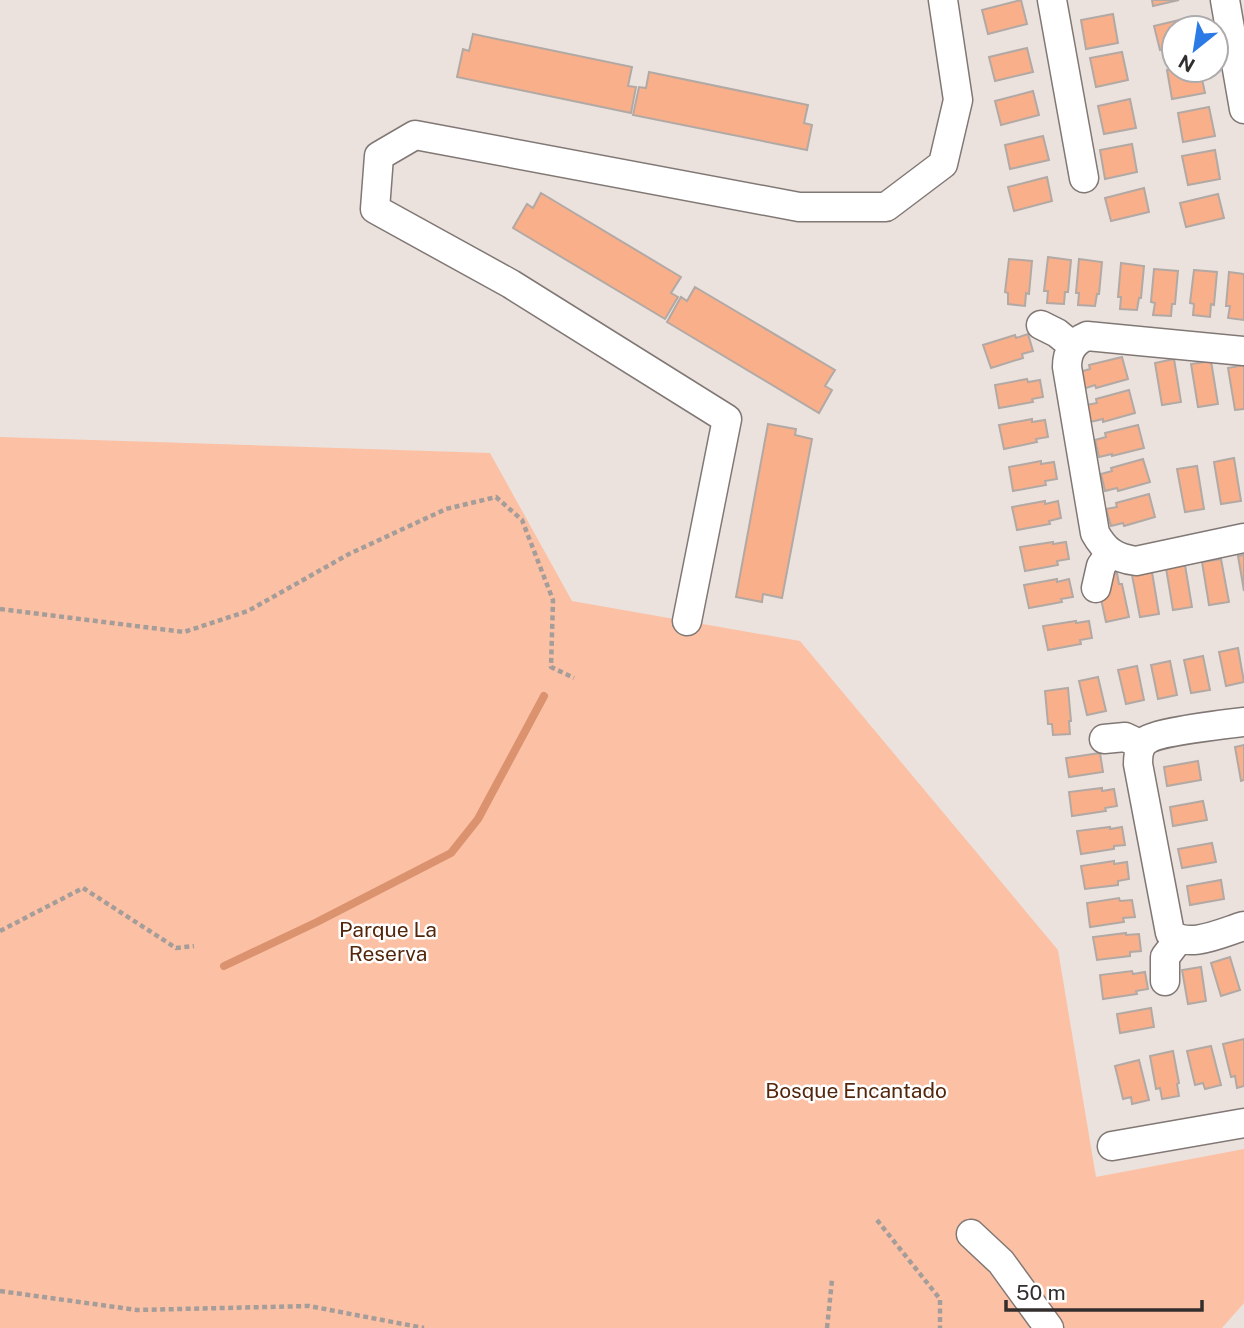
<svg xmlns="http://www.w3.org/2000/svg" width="1244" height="1328" viewBox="0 0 1244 1328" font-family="'Public Sans',sans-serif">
  <rect width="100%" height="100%" fill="#ebe2de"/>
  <path fill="#fcc1a4" d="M 0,437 L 490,453 L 572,601 L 800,641 L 1058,950 L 1096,1177 L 1244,1149 L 1244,1303 L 1222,1328 L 0,1328 Z"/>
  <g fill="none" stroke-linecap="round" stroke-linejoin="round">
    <path stroke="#db936f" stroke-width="8" d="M 224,966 L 317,922 L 451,853 L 478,819 L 544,696"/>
  </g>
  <path fill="#f8af8a" stroke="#b2a9a5" stroke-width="2" d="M 1021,0 L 1027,24 L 988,34 L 982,10 Z
    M 1152,0 L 1179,0 L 1153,6 Z
    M 1113,14 L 1118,43 L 1086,49 L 1081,20 Z
    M 1192,17 L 1195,28 L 1174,28 L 1174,46 L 1160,50 L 1154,26 Z
    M 473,34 L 632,67 L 628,86 L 636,87 L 631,113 L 457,77 L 463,49 L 469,51 Z
    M 1027,48 L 1033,72 L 995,81 L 989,57 Z
    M 1122,52 L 1128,80 L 1096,87 L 1090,58 Z
    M 1174,69 L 1200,70 L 1205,93 L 1172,99 L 1167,70 Z
    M 649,72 L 808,105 L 804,123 L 812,125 L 807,150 L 633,115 L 639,87 L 646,88 Z
    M 1033,91 L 1039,115 L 1001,125 L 995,101 Z
    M 1130,99 L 1136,128 L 1104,134 L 1098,106 Z
    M 1209,107 L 1215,136 L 1183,142 L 1178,113 Z
    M 1043,136 L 1049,160 L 1010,169 L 1005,145 Z
    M 1132,144 L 1137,172 L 1105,179 L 1100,150 Z
    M 1215,150 L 1220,179 L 1188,185 L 1182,156 Z
    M 1047,177 L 1052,201 L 1014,211 L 1008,187 Z
    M 1144,188 L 1149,212 L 1111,221 L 1105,198 Z
    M 541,193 L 681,277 L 671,293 L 678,297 L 665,319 L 513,228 L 527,204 L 533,208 Z
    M 1218,194 L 1224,218 L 1186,227 L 1180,203 Z
    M 1048,257 L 1071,260 L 1068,292 L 1065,292 L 1064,304 L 1047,303 L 1048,291 L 1044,291 Z
    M 1009,259 L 1032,261 L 1029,294 L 1026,293 L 1025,306 L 1008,304 L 1008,293 L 1005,292 Z
    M 1079,259 L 1102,262 L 1099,294 L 1097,294 L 1095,306 L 1078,305 L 1079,293 L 1076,293 Z
    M 1121,263 L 1144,266 L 1141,298 L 1139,298 L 1137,310 L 1120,309 L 1121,297 L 1118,297 Z
    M 1154,269 L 1178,271 L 1175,304 L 1172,304 L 1171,316 L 1153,315 L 1155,303 L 1151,302 Z
    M 1194,270 L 1217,272 L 1214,305 L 1211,304 L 1210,317 L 1193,315 L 1194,304 L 1190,303 Z
    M 1229,272 L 1244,274 L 1244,320 L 1228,318 L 1230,306 L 1226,306 Z
    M 695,287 L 835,370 L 825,386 L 832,390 L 819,413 L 667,322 L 681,297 L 687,301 Z
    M 1028,334 L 1033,351 L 1022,354 L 1023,358 L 991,368 L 983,345 L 1015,335 L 1016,338 Z
    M 1122,357 L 1128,379 L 1096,388 L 1095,385 L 1083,389 L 1079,372 L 1090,369 L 1089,365 Z
    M 1174,359 L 1181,402 L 1162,405 L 1155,363 Z
    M 1211,361 L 1218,404 L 1198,407 L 1191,364 Z
    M 1244,365 L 1244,409 L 1235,410 L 1228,368 Z
    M 1027,379 L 1028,382 L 1040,380 L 1043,397 L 1032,399 L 1033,402 L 999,408 L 995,385 Z
    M 1129,390 L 1135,413 L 1103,422 L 1103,419 L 1090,422 L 1086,405 L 1097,403 L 1096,399 Z
    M 1032,419 L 1032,422 L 1045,420 L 1048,437 L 1036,439 L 1037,442 L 1004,449 L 999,425 Z
    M 768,424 L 796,429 L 795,435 L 812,439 L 782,598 L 763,594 L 762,602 L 736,597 Z
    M 1138,425 L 1144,448 L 1112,456 L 1112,454 L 1099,457 L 1095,440 L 1106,437 L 1105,433 Z
    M 1234,458 L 1241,501 L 1221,504 L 1214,462 Z
    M 1143,459 L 1150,482 L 1118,491 L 1117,488 L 1105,491 L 1101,474 L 1112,471 L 1111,468 Z
    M 1041,461 L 1041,464 L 1054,462 L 1057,479 L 1045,481 L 1046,485 L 1013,491 L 1009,467 Z
    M 1197,466 L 1204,509 L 1185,512 L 1177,469 Z
    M 1149,494 L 1155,517 L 1124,526 L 1123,523 L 1111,526 L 1106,509 L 1117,507 L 1116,503 Z
    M 1045,501 L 1045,504 L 1058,501 L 1061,518 L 1049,521 L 1050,524 L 1017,530 L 1012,507 Z
    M 1053,542 L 1053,544 L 1066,542 L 1069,559 L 1057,561 L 1058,565 L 1025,571 L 1020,547 Z
    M 1244,555 L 1244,591 L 1238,556 Z
    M 1221,559 L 1229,602 L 1209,605 L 1202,562 Z
    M 1185,565 L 1192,607 L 1173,610 L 1166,568 Z
    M 1152,572 L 1159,614 L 1140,617 L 1132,575 Z
    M 1117,573 L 1119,584 L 1122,584 L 1129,617 L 1106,622 L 1099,590 L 1100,577 Z
    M 1057,579 L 1057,582 L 1069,579 L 1073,597 L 1061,599 L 1062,602 L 1029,608 L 1024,585 Z
    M 1076,621 L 1076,623 L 1089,621 L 1092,638 L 1080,640 L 1081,644 L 1048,650 L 1043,626 Z
    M 1238,648 L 1244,682 L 1226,686 L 1219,652 Z
    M 1203,656 L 1210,690 L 1191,693 L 1184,660 Z
    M 1170,661 L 1177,695 L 1158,699 L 1151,665 Z
    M 1137,666 L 1144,700 L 1126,704 L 1118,670 Z
    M 1098,677 L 1106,711 L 1087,715 L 1079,681 Z
    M 1068,688 L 1071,721 L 1069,721 L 1070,734 L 1053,735 L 1052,724 L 1048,724 L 1045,691 Z
    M 1244,745 L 1244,780 L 1241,781 L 1235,747 Z
    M 1100,753 L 1103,772 L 1069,777 L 1066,758 Z
    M 1198,761 L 1201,780 L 1167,786 L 1164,767 Z
    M 1102,788 L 1102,791 L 1114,789 L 1117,806 L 1105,808 L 1106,811 L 1072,816 L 1069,792 Z
    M 1203,801 L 1207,820 L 1173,826 L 1170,807 Z
    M 1110,827 L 1110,829 L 1122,827 L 1125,845 L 1114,846 L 1114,849 L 1081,854 L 1077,831 Z
    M 1212,843 L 1216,862 L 1182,868 L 1178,849 Z
    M 1114,861 L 1114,864 L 1127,862 L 1129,879 L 1118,881 L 1118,885 L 1085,889 L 1081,866 Z
    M 1221,880 L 1224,899 L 1190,905 L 1187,886 Z
    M 1119,898 L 1120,901 L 1132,900 L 1135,917 L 1123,918 L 1124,922 L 1090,927 L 1087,903 Z
    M 1126,933 L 1126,935 L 1139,934 L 1141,951 L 1130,952 L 1130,956 L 1097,960 L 1093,937 Z
    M 1230,957 L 1240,990 L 1221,996 L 1211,963 Z
    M 1201,967 L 1206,1001 L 1188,1004 L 1182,970 Z
    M 1132,971 L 1133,974 L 1145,972 L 1148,989 L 1136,991 L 1137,994 L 1103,999 L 1100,975 Z
    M 1151,1008 L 1154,1027 L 1120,1033 L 1117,1014 Z
    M 1244,1039 L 1244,1086 L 1237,1088 L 1235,1076 L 1231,1077 L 1223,1044 Z
    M 1211,1046 L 1221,1085 L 1205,1089 L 1203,1083 L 1195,1085 L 1187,1051 Z
    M 1173,1051 L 1179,1083 L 1177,1084 L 1179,1096 L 1162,1099 L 1160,1088 L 1156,1089 L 1150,1056 Z
    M 1139,1060 L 1149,1100 L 1132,1104 L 1131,1097 L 1123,1099 L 1115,1066 Z"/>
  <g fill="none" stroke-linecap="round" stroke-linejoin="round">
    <defs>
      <path id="minor" d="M 1052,0 L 1084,178
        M 1225,0 L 1244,109
        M 1041,325 L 1057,333 L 1073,346
        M 1244,351 L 1087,336 C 1073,342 1067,352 1067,367 L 1095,533 C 1105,551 1115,558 1136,561 L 1244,538
        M 1096,588 L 1101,566 L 1110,553
        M 687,621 L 727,419 L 511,284 L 375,209 L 379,156 L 415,135 L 799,207 L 886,207 L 943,164 L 958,100 L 943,0
        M 1244,722 C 1227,724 1157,732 1147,740 C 1139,745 1138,755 1138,764 L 1170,933 C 1188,950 1223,932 1244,926
        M 1104,739 L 1125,737 L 1142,745
        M 1165,981 L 1165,957 L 1178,940
        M 1112,1146 L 1244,1123
        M 971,1234 L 1001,1262 L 1049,1328"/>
    </defs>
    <use href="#minor" stroke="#817875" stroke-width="31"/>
    <path stroke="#a49d9a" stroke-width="4.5" stroke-dasharray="5 3.5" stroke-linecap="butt" d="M 0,609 L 184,632 L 248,611 L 349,554 L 446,509 L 496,497 L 522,520 L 553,600 L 551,667 L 574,678
      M 0,931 L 83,888 L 176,948 L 194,946
      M 877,1220 L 940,1299 L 940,1328
      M 0,1291 L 137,1310 L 309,1306 L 424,1328
      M 827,1328 L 832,1280"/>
    <use href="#minor" stroke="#fff" stroke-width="28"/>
  </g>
  <g text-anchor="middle" stroke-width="5" stroke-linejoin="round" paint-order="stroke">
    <g font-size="21" fill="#54260b" stroke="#fff">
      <text x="388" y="937">Parque La<tspan x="388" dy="24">Reserva</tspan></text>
      <text x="856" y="1098">Bosque Encantado</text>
    </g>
  </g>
  <g transform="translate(1195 49) rotate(210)"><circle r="33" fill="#ffffff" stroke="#adabab" stroke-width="2"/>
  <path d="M0-5L12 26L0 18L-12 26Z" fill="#2b7ae6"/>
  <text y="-10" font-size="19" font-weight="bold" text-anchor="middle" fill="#322e2d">N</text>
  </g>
  <path d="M1006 1300v10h196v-10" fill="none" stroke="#322e2d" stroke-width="3.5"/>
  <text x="1016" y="1300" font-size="21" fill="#322e2d" stroke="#ffffff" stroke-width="5" paint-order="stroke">50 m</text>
</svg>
